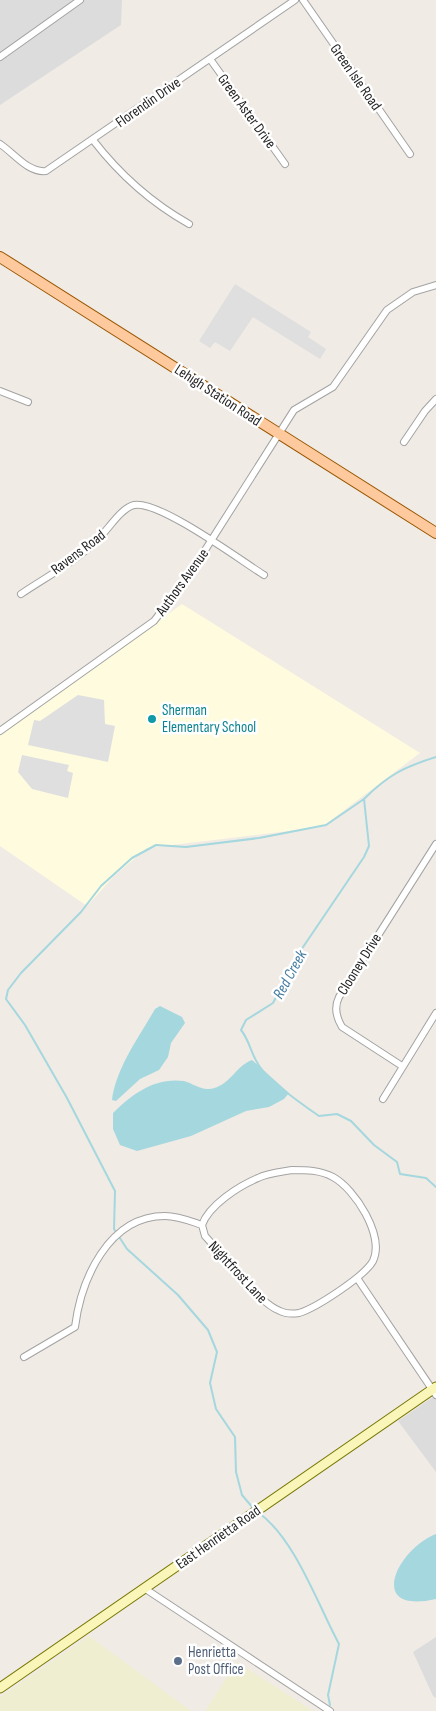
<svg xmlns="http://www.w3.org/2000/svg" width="436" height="1711" viewBox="0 0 436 1711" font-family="'Sofia Sans Condensed',sans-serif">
  <rect width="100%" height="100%" fill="#f0ebe5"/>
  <path fill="#dddcdc" d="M 0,0 L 122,0 L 121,25 L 0,105 Z
    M 436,1395 L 436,1472 L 398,1421 Z
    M 436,1637 L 436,1698 L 433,1696 L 413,1652 Z"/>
  <path fill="#fffbdf" d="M 182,604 L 420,753 L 322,827 L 147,848 L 114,876 L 87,906 L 0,846 L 0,735 Z"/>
  <path fill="#efeed0" d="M 89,1636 L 191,1711 L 192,1711 L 0,1711 L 0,1697 Z
    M 237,1662 L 313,1711 L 205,1711 Z"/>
  <path fill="#dfdfdf" d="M 235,284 L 311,332 L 308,337 L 326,349 L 320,359 L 253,317 L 230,351 L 215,342 L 210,348 L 199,341 Z
    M 78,695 L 104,700 L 105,724 L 115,726 L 108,762 L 28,745 L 34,720 L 40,721 Z
    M 22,755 L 69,765 L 67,771 L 73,773 L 68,798 L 32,789 L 18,772 Z"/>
  <path fill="#a5d7de" d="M 160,1006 L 182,1017 L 185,1023 L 171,1043 L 168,1057 L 159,1070 L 140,1079 L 116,1101 L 112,1100 C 116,1068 139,1037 155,1009 Z
    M 252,1060 L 289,1093 L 284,1099 L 269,1107 L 246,1111 L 191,1136 L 137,1151 L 120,1145 L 113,1129 L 113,1113 C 132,1094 155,1077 184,1081 C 192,1083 201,1090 209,1089 C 230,1087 235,1066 252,1060 Z
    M 436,1534 L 436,1599 C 366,1615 396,1550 436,1534 Z"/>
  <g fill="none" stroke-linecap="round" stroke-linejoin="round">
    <path stroke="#a5d7de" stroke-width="2" d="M 436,757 C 404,767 388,775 364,799 L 369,846 L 364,857 L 299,953 L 273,1003 L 246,1020 L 241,1030 C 250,1041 251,1055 260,1067 C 271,1083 303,1105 319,1116 L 337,1114 L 351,1121 L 374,1145 L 397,1162 L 400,1174 L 426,1178 L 436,1187
      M 253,1508 L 242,1495 L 236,1472 L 235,1437 L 216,1409 L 210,1383 L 217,1352 L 208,1330 L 178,1295 L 127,1249 L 114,1229 L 115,1191 L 67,1098 L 25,1025 L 6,999 L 8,990 L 21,973 L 81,912 L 101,886 L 132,858 L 156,845 L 186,847 L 259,838 L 326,825 L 364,799
      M 259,1513 C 295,1539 318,1605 339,1644 L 328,1695 L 330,1705"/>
    <defs>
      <path id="minor" d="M 303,0 L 410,154
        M 0,57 L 80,0
        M 210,59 L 285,164
        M 93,140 C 120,175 150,202 189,224
        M 0,144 C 14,153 28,173 46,171 L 295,0
        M 0,391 L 28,402
        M 404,442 L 425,411 L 436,399
        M 21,594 C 46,577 77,561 98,539 C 108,530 121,508 134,505 C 159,500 240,560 264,575
        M 0,731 L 154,621 L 188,577 L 294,410 L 333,387 L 387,310 L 413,292 L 436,285
        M 402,1066 L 342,1027 C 336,1017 334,1007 339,997 L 436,844
        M 383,1099 L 436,1013
        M 292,1170 C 306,1170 320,1170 333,1177 C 355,1189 385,1236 373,1261 C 365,1276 316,1308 299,1313 C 293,1314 286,1314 280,1311 C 258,1303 223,1255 205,1236 L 202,1225 C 209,1205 239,1186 258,1178 C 268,1173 281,1172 292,1170 Z
        M 357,1278 L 436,1395
        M 24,1357 L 75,1327 C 81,1280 108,1216 165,1216 C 178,1216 190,1221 202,1225
        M 144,1588 L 330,1711"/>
      <path id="secondary" d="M 0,1688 L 436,1387"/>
      <path id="primary" d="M 0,257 L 436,533"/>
    </defs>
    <use href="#minor" stroke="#a3a3a3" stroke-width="8"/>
    <use href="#secondary" stroke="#787804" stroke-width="11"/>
    <use href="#primary" stroke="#9a5600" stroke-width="12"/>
    <use href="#minor" stroke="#fff" stroke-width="6"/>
    <use href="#secondary" stroke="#faf6b9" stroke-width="9"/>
    <use href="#primary" stroke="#fdc99d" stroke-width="10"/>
  </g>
  <circle fill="#0f9aa8" stroke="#fff" stroke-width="2" cx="152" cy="719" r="5"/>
  <circle fill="#5c6f8a" stroke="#fff" stroke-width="2" cx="178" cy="1661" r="5"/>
  <g text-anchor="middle" stroke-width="5" stroke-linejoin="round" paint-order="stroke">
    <g font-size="15" fill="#1f1f1f" stroke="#fff">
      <text transform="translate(356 77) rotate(55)" y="5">Green Isle Road</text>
      <text transform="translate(148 102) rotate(-35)" y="5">Florendin Drive</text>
      <text transform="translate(247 111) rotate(54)" y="5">Green Aster Drive</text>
      <text transform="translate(218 395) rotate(33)" y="5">Lehigh Station Road</text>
      <text transform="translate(78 552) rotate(-37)" y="5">Ravens Road</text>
      <text transform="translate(182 582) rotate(-54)" y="5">Authors Avenue</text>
      <text transform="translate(359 964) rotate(-58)" y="5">Clooney Drive</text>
      <text transform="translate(238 1272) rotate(47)" y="5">Nightfrost Lane</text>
      <text transform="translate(218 1537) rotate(-35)" y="5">East Henrietta Road</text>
    </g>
    <g font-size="15" fill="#0d838f" stroke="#fff" text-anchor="start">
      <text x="162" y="715">Sherman<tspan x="162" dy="17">Elementary School</tspan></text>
    </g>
    <g font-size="15" fill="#4e5e75" stroke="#fff" text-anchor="start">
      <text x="188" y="1657">Henrietta<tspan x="188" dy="17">Post Office</tspan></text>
    </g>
    <g font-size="16" font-style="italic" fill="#447ca0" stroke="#fff">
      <text transform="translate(289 974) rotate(-61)" y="6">Red Creek</text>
    </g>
  </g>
</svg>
